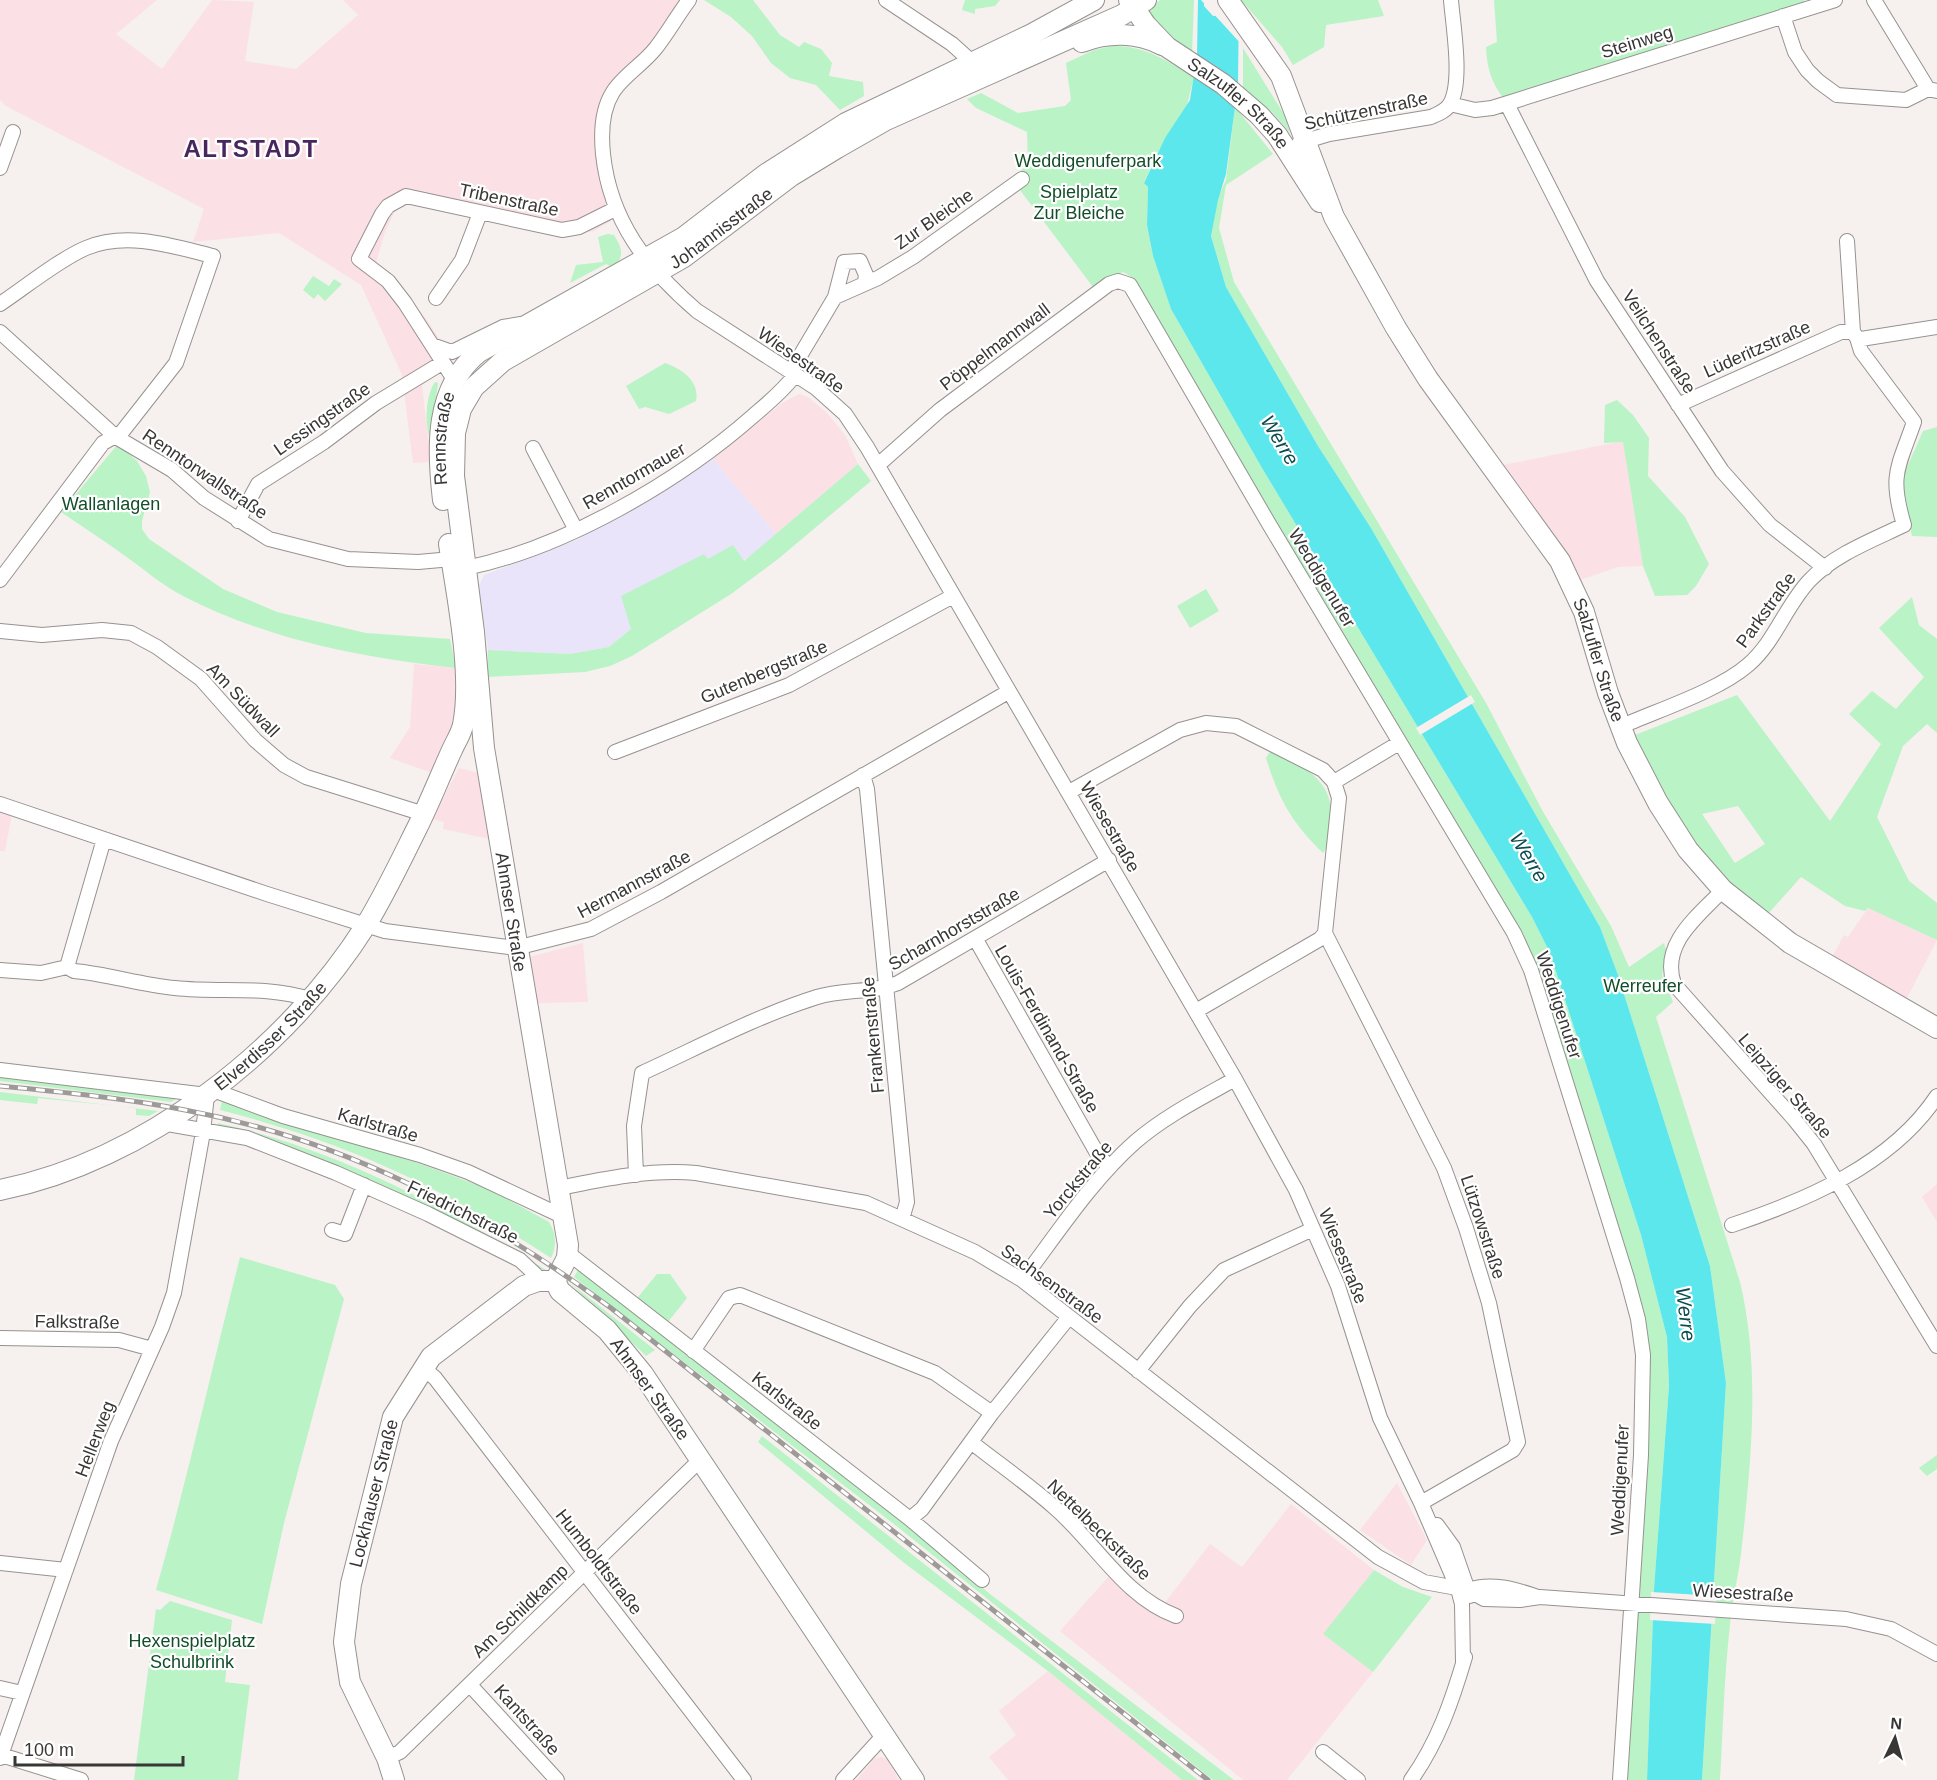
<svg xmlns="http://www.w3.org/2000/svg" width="1937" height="1780" viewBox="0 0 1937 1780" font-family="Helvetica,sans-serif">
  <rect width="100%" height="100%" fill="#f6f1ee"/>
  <path fill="#fbe0e5" d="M 0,0 L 157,0 L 116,34 L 162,69 L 212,0 L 254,2 L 245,61 L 296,69 L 358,15 L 343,0 L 683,0 L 653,45 L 612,89 L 601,180 L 611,221 L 594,231 L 564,236 L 413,201 L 398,205 L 385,232 L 376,263 L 401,287 L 427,320 L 454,362 L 422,385 L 431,462 L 413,463 L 402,375 L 361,285 L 279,233 L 193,242 L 204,209 L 6,106 L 0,100 Z
    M 799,394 L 808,397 L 827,413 L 845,435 L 858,464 L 776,534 L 713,459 L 782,403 Z
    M 1623,441 L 1643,566 L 1618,567 L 1580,580 L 1553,535 L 1503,465 Z
    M 414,664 L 456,668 L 456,717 L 432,773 L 390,758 L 410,727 Z
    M 459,768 L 478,773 L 489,839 L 443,829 L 444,822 L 432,819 Z
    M 0,810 L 12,814 L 5,851 L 0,851 Z
    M 1868,908 L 1937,940 L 1906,1000 L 1832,957 L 1844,935 L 1848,937 Z
    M 583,943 L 588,1002 L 537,1003 L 529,957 Z
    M 1937,1184 L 1937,1222 L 1922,1197 Z
    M 1397,1483 L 1427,1540 L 1411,1565 L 1360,1530 Z
    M 1291,1504 L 1374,1570 L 1324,1634 L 1373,1672 L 1287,1780 L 1243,1780 L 1060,1631 L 1111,1574 L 1157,1613 L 1210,1544 L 1242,1567 Z
    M 1048,1671 L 1182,1780 L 1008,1780 L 989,1757 L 1016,1735 L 999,1711 Z
    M 882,1757 L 888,1760 L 899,1780 L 856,1780 L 875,1758 Z"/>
  <path fill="#eae4fa" d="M 713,459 L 776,534 L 755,553 L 631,629 L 609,647 L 570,654 L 488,650 L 479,586 L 484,575 L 579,539 L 594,526 L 671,487 Z"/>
  <path fill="#b9f3c6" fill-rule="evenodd" d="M 704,0 L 753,0 L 780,35 L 799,47 L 804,42 L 821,49 L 832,63 L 829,76 L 863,82 L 864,96 L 840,110 L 816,85 L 790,78 L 771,63 L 752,36 L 731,17 Z
    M 965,0 L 1000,0 L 995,6 L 975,9 L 975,14 L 962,10 Z
    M 1160,0 L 1194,0 L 1192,54 L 1177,46 L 1148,16 L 1147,11 Z
    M 1241,0 L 1378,0 L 1384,16 L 1326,25 L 1324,47 L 1293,65 L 1282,47 Z
    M 1494,0 L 1804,0 L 1806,5 L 1504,99 C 1491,82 1487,68 1486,47 L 1497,42 Z
    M 1112,46 C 1144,45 1168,61 1194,77 L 1186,109 L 1157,154 L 1144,182 L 1148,187 L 1147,225 L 1153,256 L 1171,309 L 1262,468 L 1532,917 L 1550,953 L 1641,1235 L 1667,1337 L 1669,1386 L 1654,1589 L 1647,1780 L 1624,1780 L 1648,1363 L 1534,968 L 1130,276 L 1123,272 L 1093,287 L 1011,178 L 1028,165 L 1027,132 L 976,108 L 967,99 L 981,93 L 1018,113 L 1065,106 L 1071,100 L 1066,63 L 1094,50 Z
    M 1243,48 L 1285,116 L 1290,133 L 1272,112 L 1258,104 L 1243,89 Z
    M 1235,107 L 1273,154 L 1226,185 L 1219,228 L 1234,282 L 1486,703 L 1542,810 L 1611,926 L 1629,967 L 1664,943 L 1666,950 L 1662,975 L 1673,1002 L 1656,1017 L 1740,1282 C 1761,1370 1751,1464 1741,1554 C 1738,1578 1732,1601 1730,1625 C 1724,1677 1723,1729 1720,1780 L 1702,1780 L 1726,1383 L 1710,1266 L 1618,975 L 1600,927 L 1371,528 L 1318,446 L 1226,287 L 1211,236 L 1217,200 L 1226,180 Z
    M 608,234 L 614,235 C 619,244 625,252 618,262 L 610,266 L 606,264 L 570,283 L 576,265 L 603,262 L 598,237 Z
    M 313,276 L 329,286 L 334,279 L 342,284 L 325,301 L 318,294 L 314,299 L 303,290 Z
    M 665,363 C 682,369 700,381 696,401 L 669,414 L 645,407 L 639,409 L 626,386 Z
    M 435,382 L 438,383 L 437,391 L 430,438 C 424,424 426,394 435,382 Z
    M 1617,400 L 1633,415 L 1649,438 L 1648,476 L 1685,517 L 1709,564 L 1696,586 L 1687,595 L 1655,596 L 1643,566 L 1623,442 L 1604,443 L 1605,405 Z
    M 1937,427 L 1937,537 L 1912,536 L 1900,483 L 1923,431 Z
    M 118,444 L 137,461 L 146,476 L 150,492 L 142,521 L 142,529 L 149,539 L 223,589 L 277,612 L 366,633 L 450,639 L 456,668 C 363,658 269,640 185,597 C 161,585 143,568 121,553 C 102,539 81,526 61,512 Z
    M 858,464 L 871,481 L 778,559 L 731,594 L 632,656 L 610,666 L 585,672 L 487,677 L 488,650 L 570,654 L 609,647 L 631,629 L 621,596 L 704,554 L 708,559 L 733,545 L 744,561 Z
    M 1206,589 L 1219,611 L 1190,628 L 1177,606 Z
    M 1912,597 L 1919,625 L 1937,639 L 1937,733 L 1927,724 L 1903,746 L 1877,817 L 1909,881 L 1937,903 L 1937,940 L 1868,908 L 1865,911 L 1845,906 L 1801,877 L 1768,914 C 1754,902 1738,891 1725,878 C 1685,839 1657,787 1635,735 L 1737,695 L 1830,821 L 1881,744 L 1849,714 L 1872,691 L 1896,709 L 1924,677 L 1879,628 ZM 1738,806 L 1765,844 L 1735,863 L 1702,814 Z
    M 1271,750 C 1304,767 1335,780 1331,822 C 1330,834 1331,844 1323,853 C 1292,823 1279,800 1266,758 Z
    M 0,1077 L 183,1095 L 171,1102 L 0,1081 Z
    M 0,1092 L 158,1111 L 149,1116 L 136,1115 L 136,1108 L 38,1098 L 37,1104 L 0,1100 Z
    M 222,1101 L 421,1164 L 491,1190 L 549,1222 C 556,1233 557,1246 551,1258 C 442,1187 346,1142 220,1110 Z
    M 218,1123 C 338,1150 442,1205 546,1270 L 541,1272 L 529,1263 L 217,1129 Z
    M 240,1257 L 335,1285 L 344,1299 L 284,1523 L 262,1624 L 156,1590 C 187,1480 212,1368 240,1257 Z
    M 578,1270 L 931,1543 L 990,1594 L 1234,1780 L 1213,1780 L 899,1528 L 574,1277 Z
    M 657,1274 L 670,1274 L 687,1298 L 664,1327 L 634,1302 Z
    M 570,1283 L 655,1350 L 646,1356 Z
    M 762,1436 L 1198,1780 L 1182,1780 L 1048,1671 L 903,1562 L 758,1442 Z
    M 1937,1455 L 1937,1469 L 1927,1476 L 1919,1468 Z
    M 1374,1570 L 1403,1587 L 1432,1597 L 1373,1672 L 1323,1634 Z
    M 170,1601 L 232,1620 L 225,1682 L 250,1685 L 238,1780 L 134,1780 L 156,1609 L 160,1610 Z"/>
  <path fill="#5ce7ed" d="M 1198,0 L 1204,0 L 1204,6 L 1213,16 L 1221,15 L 1239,0 L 1238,85 L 1226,174 L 1218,200 L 1211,236 L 1226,287 L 1318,446 L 1371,528 L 1600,927 L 1618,975 L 1710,1266 L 1726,1383 L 1702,1780 L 1647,1780 L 1654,1589 L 1669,1386 L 1667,1337 L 1641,1235 L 1550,953 L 1532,917 L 1262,468 L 1171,309 L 1153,256 L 1147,225 L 1148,187 L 1144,183 L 1165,138 L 1190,100 L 1197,55 Z"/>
  <path fill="#f6f1ee" d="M 1201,0 L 1207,0 L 1207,5 L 1214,13 L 1218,13 L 1220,0 L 1241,0 L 1242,45 Z
    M 1471,695 L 1475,702 L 1420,735 L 1416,728 Z
    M 1651,1592 L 1717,1596 L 1715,1624 L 1650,1620 Z"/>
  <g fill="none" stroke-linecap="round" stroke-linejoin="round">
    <defs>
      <path id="street" d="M 689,0 C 677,16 667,34 655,49 C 643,64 622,77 613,92 C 602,109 601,134 603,154 C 610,221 647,268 697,311 L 816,388 L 845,414 L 867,447 L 1235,1079 L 1296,1190 L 1338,1286 L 1380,1418 L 1421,1503 L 1458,1589 L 1462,1604 L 1463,1663
        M 886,0 L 952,44 L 973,63
        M 1874,0 L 1928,89
        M 1783,16 L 1795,52 L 1807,70 L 1818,81 L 1837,95 L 1906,100 L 1928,89 L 1937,91
        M 1450,104 L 1475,110 L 1492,108 L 1835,0
        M 1507,104 L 1597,281 L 1722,471 L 1770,525 L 1825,568
        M 1299,143 L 1329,134 L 1431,117 C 1438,114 1446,111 1450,104 C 1463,82 1453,26 1451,0
        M 0,168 L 13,132
        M 1847,241 L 1853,332
        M 835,297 L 878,278 L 913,257 L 1022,179
        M 436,298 L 462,260 L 480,213
        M 0,304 C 24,288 60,259 86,248 C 127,231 172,246 213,256 L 176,363 L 122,432 L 103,443 L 0,580
        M 0,332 L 116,437 L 172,470 L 204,498 L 269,539 L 348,559 L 418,562 L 452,559
        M 432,345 L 452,352 L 503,327 L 521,324
        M 791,371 L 835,297 L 844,262 L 860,261 L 866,275 L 865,282
        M 455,381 L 405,303 L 388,281 L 359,259 L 382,214 L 388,206 L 406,196 L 562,230 L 579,227 L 615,209
        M 1678,405 L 1841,332 L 1853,332 L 1857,338 L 1861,339 L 1937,327
        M 533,448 L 576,530
        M 878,465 L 940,410 L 1109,284 L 1118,281 L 1130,285 L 1269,524 L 1514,933 L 1531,970 L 1627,1278 L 1638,1319 L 1643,1355 L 1641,1455 L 1620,1780
        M 238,521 L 258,484 L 324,442 L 376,403 L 442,363
        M 466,568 C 564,548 678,482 753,416 C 768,403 783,391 795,375
        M 0,631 L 42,635 L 102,630 L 131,633 L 157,647 L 201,679 L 255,740 L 284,765 L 306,777 L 424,814
        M 1620,727 C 1658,710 1718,691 1748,665 C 1775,642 1786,605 1810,580 C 1835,554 1873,540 1904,525 C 1889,475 1898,468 1914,422 L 1861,351 L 1857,338
        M 615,752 L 789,685 L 953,596
        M 863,775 L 867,789 L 907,1202 L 902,1219
        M 1334,782 L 1399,743
        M 1069,792 L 1180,730 L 1206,723 L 1236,726 L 1323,770 L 1334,782 L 1339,798 L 1325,933 L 1320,939 L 1196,1011
        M 0,804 L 267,894 L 385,931 L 516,948 L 591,929 L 661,892 L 1008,692
        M 1723,890 C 1698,916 1660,944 1674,984 L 1794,1119 L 1814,1144 L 1937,1346
        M 1325,933 L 1444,1168 L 1466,1228 L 1489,1303 L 1518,1442 L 1513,1450 L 1421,1503
        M 975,938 L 1097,1153 L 1109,1167
        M 67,967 L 74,971 C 108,974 141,985 175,988 C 220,993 265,985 309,999
        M 0,970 L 41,973 L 67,967 L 104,839
        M 0,1070 L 207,1095 L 203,1132 L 174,1293 L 162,1327 L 111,1441 L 0,1758
        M 213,1090 L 283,1116 L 420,1155 L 468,1172 L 564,1217
        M 162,1123 L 247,1138 L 336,1173 L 428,1214 L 520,1260 L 535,1274 L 538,1281
        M 636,1175 L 634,1126 L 642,1073 C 699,1047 757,1016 817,997 C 843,989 873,993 898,983 L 1109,860
        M 559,1188 C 603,1179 651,1169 696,1173 L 866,1203 L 975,1252 L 1022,1280 L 1378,1557 L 1424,1582 L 1468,1590 L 1484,1599 L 1520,1600 L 1540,1597 L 1846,1619 L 1891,1629 L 1937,1654
        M 1732,1225 C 1807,1200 1892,1164 1937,1096
        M 332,1230 L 345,1234 L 364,1185
        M 568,1253 L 910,1519 L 982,1580
        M 1022,1280 C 1057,1234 1091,1181 1135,1142 C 1165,1116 1201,1098 1235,1079
        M 0,1338 L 119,1340 L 152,1349
        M 693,1351 L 729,1298 L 740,1295 L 935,1373 L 992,1413
        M 423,1368 L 435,1378 L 744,1780
        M 1138,1371 L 1190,1306 L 1224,1270 L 1313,1229
        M 971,1442 C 999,1464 1028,1484 1054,1507 C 1095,1542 1124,1597 1176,1616
        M 910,1519 L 922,1509 L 992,1413 L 1069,1317
        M 1437,1525 L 1453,1547 L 1470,1596
        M 0,1563 L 66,1570
        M 1468,1590 C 1491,1582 1515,1589 1538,1597
        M 470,1685 L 557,1780
        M 0,1688 L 22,1693
        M 1323,1752 L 1358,1780
        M 1,1755 L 81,1780
        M 387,1758 L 400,1752 L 700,1460
        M 843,1780 L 885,1734
        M 1411,1780 C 1438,1742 1452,1701 1465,1657"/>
      <g id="secondary">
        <path id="s1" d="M 1129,0 L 1146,25 L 1167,47 L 1223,84 L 1259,115 L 1277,135 L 1320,202"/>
        <path id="s2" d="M 1228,0 L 1281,76 L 1334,217 L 1396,328 L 1428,379 L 1560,561 L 1584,612 L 1608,693 L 1627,743 L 1658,803 L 1688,850 L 1723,890 L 1790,943 L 1937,1028"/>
        <path d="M 1082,42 C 1108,32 1137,32 1162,45"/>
        <path id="s3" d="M 443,500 C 437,449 434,388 479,352 L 684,237 L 766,174 L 846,123 L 1032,34 L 1094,0"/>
        <path id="s4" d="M 0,1190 C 145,1161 288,1049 366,925 C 385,894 401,860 417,828 C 430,802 440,776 452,750 C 456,741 461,734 463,725 C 473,674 457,597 449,544"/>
        <path id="s5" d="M 394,1780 L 387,1758 L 350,1682 L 344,1642 L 351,1584 L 393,1417 L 431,1357 L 524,1286 L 538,1281 L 555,1281"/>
        <path id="s6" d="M 914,1780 L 643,1374 L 607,1330 L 560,1291 L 555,1281 L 567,1258 L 568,1245 L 484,748 L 474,632 L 454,476 L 455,433 L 461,409 L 474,387 L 503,361 L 684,257 L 791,176 L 837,148 L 886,120 L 1122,15 L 1146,0"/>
      </g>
    </defs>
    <use href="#street" stroke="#96928f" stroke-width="16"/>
    <use href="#secondary" stroke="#96928f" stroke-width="22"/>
    <use href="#street" stroke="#fff" stroke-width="14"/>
    <use href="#secondary" stroke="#fff" stroke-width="20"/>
    <defs>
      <path id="rail" d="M 0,1086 C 62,1092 124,1098 185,1110 C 348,1141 479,1211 611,1308 L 1208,1780"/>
    </defs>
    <use href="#rail" stroke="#9d9a98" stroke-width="5"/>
    <use href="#rail" stroke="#fff" stroke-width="3" stroke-dasharray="9" stroke-linecap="butt"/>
  </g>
  <g text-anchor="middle" stroke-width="4.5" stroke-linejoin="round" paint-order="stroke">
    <g font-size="18" fill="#393736" stroke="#fff">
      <text transform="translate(1637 42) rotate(-17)" y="6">Steinweg</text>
      <text dy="6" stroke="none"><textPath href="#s1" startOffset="152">Salzufler Straße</textPath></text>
      <text transform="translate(1366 111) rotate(-12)" y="6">Schützenstraße</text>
      <text transform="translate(509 200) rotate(12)" y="6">Tribenstraße</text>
      <text transform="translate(934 219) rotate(-35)" y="6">Zur Bleiche</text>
      <text dy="6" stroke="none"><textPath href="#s6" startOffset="1822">Johannisstraße</textPath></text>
      <text transform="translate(1659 342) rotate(57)" y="6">Veilchenstraße</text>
      <text transform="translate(995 347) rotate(-37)" y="6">Pöppelmannwall</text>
      <text transform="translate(1757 349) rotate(-24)" y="6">Lüderitzstraße</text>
      <text transform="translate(801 360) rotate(35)" y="6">Wiesestraße</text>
      <text transform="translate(322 419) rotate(-35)" y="6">Lessingstraße</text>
      <text dy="6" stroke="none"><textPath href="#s3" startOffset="62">Rennstraße</textPath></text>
      <text transform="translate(205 474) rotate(34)" y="6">Renntorwallstraße</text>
      <text transform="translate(634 476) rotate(-30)" y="6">Renntormauer</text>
      <text transform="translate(1322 578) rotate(59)" y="6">Weddigenufer</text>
      <text transform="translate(1766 610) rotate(-54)" y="6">Parkstraße</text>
      <text dy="6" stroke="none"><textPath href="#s2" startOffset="762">Salzufler Straße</textPath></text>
      <text transform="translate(764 672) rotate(-23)" y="6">Gutenbergstraße</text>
      <text transform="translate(243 700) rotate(46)" y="6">Am Südwall</text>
      <text transform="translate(1110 827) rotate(60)" y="6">Wiesestraße</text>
      <text transform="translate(634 884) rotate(-28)" y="6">Hermannstraße</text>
      <text transform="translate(511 912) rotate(81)" y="6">Ahmser Straße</text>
      <text transform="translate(954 929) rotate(-30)" y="6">Scharnhorststraße</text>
      <text transform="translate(1559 1005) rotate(72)" y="6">Weddigenufer</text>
      <text transform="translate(1047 1029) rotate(60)" y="6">Louis-Ferdinand-Straße</text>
      <text dy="6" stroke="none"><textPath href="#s4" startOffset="316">Elverdisser Straße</textPath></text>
      <text transform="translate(873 1035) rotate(-95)" y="6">Frankenstraße</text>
      <text transform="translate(1785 1086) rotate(49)" y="6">Leipziger Straße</text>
      <text transform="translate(378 1125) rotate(16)" y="6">Karlstraße</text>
      <text transform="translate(1078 1180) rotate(-50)" y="6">Yorckstraße</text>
      <text transform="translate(463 1212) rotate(26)" y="6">Friedrichstraße</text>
      <text transform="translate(1483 1227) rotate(72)" y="6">Lützowstraße</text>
      <text transform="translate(1343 1256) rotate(68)" y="6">Wiesestraße</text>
      <text transform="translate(1052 1284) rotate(36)" y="6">Sachsenstraße</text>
      <text transform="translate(77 1322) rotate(1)" y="6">Falkstraße</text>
      <text transform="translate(650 1389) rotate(54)" y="6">Ahmser Straße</text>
      <text transform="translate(787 1401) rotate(38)" y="6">Karlstraße</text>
      <text transform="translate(95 1439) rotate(-69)" y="6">Hellerweg</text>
      <text transform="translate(1620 1480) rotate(-87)" y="6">Weddigenufer</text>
      <text dy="6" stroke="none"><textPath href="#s5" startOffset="300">Lockhauser Straße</textPath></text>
      <text transform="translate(1099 1530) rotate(44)" y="6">Nettelbeckstraße</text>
      <text transform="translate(599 1562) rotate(52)" y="6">Humboldtstraße</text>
      <text transform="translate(1743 1593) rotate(3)" y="6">Wiesestraße</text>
      <text transform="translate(520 1611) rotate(-44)" y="6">Am Schildkamp</text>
      <text transform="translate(527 1720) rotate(48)" y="6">Kantstraße</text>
    </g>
    <g font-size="18" fill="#124e27" stroke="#fff">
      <text x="1088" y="167">Weddigenuferpark</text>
      <text x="1079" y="198">Spielplatz<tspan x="1079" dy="21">Zur Bleiche</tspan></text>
      <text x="111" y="510">Wallanlagen</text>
      <text x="1643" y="992">Werreufer</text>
      <text x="192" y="1647">Hexenspielplatz<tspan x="192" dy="21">Schulbrink</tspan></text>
    </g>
    <g font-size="20" font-style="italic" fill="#0c4b4e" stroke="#fff">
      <text transform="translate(1280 440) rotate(59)" y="7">Werre</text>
      <text transform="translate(1529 857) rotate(59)" y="7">Werre</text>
      <text transform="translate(1686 1314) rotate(83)" y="7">Werre</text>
    </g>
    <g font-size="24" font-weight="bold" letter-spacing="1.5" fill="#4a265e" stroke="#fff">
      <text x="251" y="157">ALTSTADT</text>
    </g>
  </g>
  <g transform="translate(1895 1738) rotate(5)" stroke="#ffffff" stroke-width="4.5" paint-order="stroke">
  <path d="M0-4.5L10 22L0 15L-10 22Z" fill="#393736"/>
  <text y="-9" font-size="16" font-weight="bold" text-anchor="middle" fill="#393736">N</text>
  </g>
  <path d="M15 1756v9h168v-9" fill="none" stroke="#393736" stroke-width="3"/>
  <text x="24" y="1756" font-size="18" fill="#393736" stroke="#ffffff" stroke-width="4.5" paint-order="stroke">100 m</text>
</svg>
